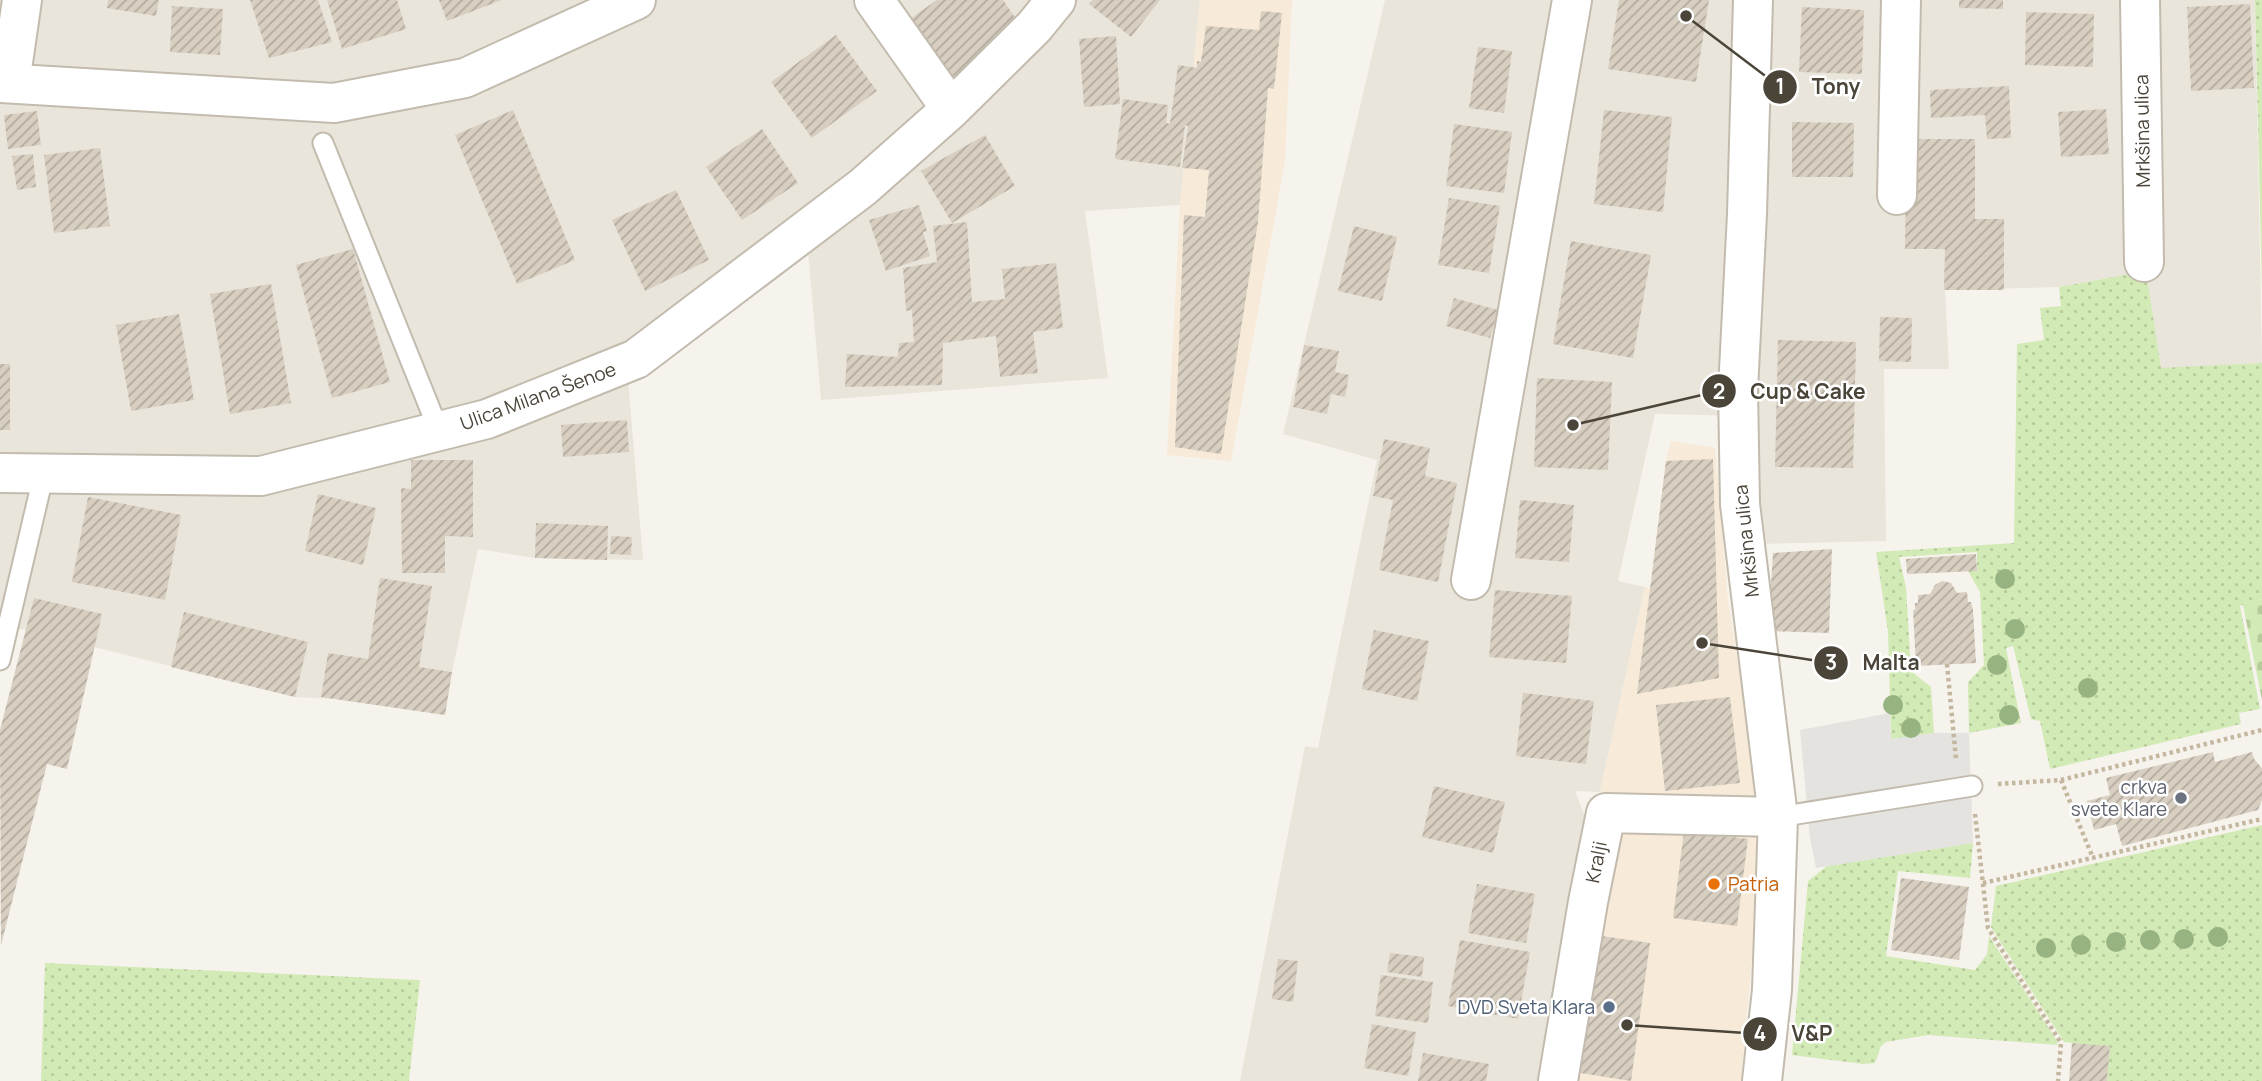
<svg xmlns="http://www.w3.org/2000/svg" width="2262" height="1081" viewBox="0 0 2262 1081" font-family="Manrope,sans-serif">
  <defs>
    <pattern id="grass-dots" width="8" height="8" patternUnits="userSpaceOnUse" patternTransform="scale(1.75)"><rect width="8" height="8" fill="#d2eab5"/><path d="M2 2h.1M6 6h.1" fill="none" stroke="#b6ca9c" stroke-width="1.8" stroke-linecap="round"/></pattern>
    <pattern id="cemetery-stones" width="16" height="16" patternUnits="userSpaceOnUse" patternTransform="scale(1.75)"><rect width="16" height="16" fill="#d2eab5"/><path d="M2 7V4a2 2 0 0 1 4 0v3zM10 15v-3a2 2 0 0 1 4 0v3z" fill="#b6ca9c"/></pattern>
    <pattern id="building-hatch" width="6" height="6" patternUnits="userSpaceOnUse" patternTransform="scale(1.75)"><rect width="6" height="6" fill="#d8cfc1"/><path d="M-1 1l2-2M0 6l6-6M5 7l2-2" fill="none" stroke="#b1aa9e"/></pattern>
  </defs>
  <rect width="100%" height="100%" fill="#f6f3ec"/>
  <path fill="#eae5da" d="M 0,0 L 1200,0 L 1180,205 L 1085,211 L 1108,378 L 821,400 L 808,251 L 653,323 L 625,342 L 643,560 L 535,558 L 478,549 L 452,672 L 445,715 L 336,699 L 295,697 L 26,630 L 3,626 L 0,639 Z
    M 1385,0 L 2255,0 L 2262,363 L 2161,369 L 2146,271 L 2059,287 L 1945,290 L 1949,369 L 1884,369 L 1886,541 L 1754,544 L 1750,416 L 1655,414 L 1618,581 L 1645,587 L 1600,792 L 1575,791 L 1589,827 L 1546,1081 L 1240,1081 L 1305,746 L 1318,748 L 1377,460 L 1283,434 Z"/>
  <path fill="#f7ead8" d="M 1200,0 L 1292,0 L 1285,161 L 1231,461 L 1167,455 L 1180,205 Z
    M 1671,441 L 1715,448 L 1728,601 L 1760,801 L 1763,876 L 1753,946 L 1741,1081 L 1567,1081 L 1609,794 L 1600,792 L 1645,587 L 1650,588 L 1666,461 Z"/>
  <path fill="url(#grass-dots)" d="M 2255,0 L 2262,0 L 2262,292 Z
    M 2146,271 L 2161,368 L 2262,363 L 2262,599 L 2240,606 L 2260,709 L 2239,713 L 2241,724 L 2050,769 L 2040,721 L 2031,719 L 2013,646 L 2006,648 L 2021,723 L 1969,733 L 1968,682 L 1984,665 L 1980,592 L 1968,571 L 1977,571 L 1977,552 L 1899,557 L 1906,588 L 1911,671 L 1931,687 L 1934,733 L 1891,739 L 1888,631 L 1876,552 L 2014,543 L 2017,344 L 2044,340 L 2040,308 L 2061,306 L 2059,287 Z
    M 2262,825 L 2262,1081 L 2107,1081 L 2110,1047 L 2064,1042 L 1991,927 L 1996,886 Z
    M 1973,843 L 1970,878 L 1898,871 L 1886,956 L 1975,970 L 1987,954 L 1989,936 L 2057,1041 L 2057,1045 L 1928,1035 L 1886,1042 L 1881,1046 L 1875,1063 L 1863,1064 L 1792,1055 L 1808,881 L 1827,866 Z
    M 45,963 L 420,980 L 409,1081 L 41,1081 Z"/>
  <path fill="url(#cemetery-stones)" d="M 2262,599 L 2262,700 L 2243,605 Z"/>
  <path fill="#e5e3e0" d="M 1890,713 L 1891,739 L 1934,733 L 1969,733 L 1973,843 L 1816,868 L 1810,838 L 1800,730 Z"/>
  <path fill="url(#building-hatch)" d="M 108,0 L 159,0 L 156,16 L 107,8 Z
    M 250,0 L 318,0 L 332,42 L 269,58 Z
    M 327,0 L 397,0 L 406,29 L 342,49 Z
    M 439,0 L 502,0 L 447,21 Z
    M 937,0 L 1003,0 L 1023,29 L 948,80 L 907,21 Z
    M 1093,0 L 1160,0 L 1131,37 L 1089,4 Z
    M 1619,0 L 1709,0 L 1696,82 L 1608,69 Z
    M 1959,0 L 2003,0 L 2003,9 L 1959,8 Z
    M 2250,4 L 2254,88 L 2191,91 L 2187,7 Z
    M 172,6 L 223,9 L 220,55 L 170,52 Z
    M 1802,7 L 1864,10 L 1862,74 L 1799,72 Z
    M 1261,11 L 1282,13 L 1274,89 L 1268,88 L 1258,222 L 1221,454 L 1175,447 L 1184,215 L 1205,217 L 1209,170 L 1182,168 L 1188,126 L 1185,125 L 1180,167 L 1115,159 L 1123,99 L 1168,105 L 1166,123 L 1170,124 L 1178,65 L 1197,68 L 1197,61 L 1201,62 L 1206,26 L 1259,30 Z
    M 2026,12 L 2094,14 L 2093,67 L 2025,65 Z
    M 836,35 L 877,91 L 812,138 L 771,82 Z
    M 1116,36 L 1120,104 L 1084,107 L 1079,39 Z
    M 1478,47 L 1512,51 L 1504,113 L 1469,108 Z
    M 2009,86 L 2011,138 L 1987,139 L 1985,115 L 1931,118 L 1930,90 Z
    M 2106,109 L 2109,154 L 2061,157 L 2058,112 Z
    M 513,110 L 575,260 L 517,284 L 455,135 Z
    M 1604,110 L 1672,117 L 1663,212 L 1594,204 Z
    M 37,111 L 41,145 L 8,149 L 4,115 Z
    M 1792,122 L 1854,123 L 1853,177 L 1792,177 Z
    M 1454,124 L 1512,132 L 1504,193 L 1446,186 Z
    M 762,129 L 798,183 L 742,220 L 706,167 Z
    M 985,135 L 1015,186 L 952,223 L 921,171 Z
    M 1918,139 L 1975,139 L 1975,219 L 2004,219 L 2004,290 L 1944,290 L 1945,249 L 1905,249 L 1906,172 L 1918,172 Z
    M 100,148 L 110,226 L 54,233 L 44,155 Z
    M 33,154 L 36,187 L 17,190 L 12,156 Z
    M 676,190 L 709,260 L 645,291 L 612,220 Z
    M 1449,198 L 1500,206 L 1489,273 L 1438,265 Z
    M 919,205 L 927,231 L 923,232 L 930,256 L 886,271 L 869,220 Z
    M 967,222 L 972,302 L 1005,299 L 1002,269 L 1056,263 L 1063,328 L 1033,332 L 1038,373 L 1000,377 L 996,336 L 943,343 L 942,385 L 845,387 L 847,354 L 898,357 L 899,343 L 914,342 L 912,310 L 906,311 L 903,268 L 937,262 L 933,226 Z
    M 1354,226 L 1397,237 L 1382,301 L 1338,291 Z
    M 1571,241 L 1651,255 L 1633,358 L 1553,344 Z
    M 353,249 L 390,382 L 332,398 L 296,265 Z
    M 271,284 L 291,403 L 230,414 L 210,294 Z
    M 1454,298 L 1498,310 L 1490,338 L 1446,326 Z
    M 179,314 L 194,400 L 131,411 L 116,325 Z
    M 1880,317 L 1912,318 L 1911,362 L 1879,361 Z
    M 1778,340 L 1856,342 L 1853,468 L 1775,467 Z
    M 1304,345 L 1339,351 L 1335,372 L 1349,375 L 1345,397 L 1331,394 L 1327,414 L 1293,407 Z
    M 0,364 L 10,364 L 10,430 L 0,430 Z
    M 1537,378 L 1612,382 L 1608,470 L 1534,467 Z
    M 627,420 L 629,452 L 563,457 L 561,425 Z
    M 1384,439 L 1430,448 L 1425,476 L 1457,483 L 1438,582 L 1379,570 L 1393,500 L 1373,496 Z
    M 1713,459 L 1719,678 L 1637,694 L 1666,461 Z
    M 411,460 L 473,460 L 473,537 L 445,536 L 445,573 L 402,573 L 401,488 L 411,489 Z
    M 318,494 L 376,508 L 363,565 L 305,551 Z
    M 88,497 L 181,515 L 165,600 L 72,582 Z
    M 1520,500 L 1574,505 L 1569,562 L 1515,558 Z
    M 536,523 L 608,526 L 607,560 L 535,558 Z
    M 611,536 L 632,537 L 631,555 L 610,554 Z
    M 1832,549 L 1829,633 L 1768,631 L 1773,553 Z
    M 1976,554 L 1977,571 L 1907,574 L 1906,559 Z
    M 380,578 L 432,586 L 419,667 L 452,672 L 445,715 L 321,697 L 328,653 L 368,659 Z
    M 1942,581 L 1951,583 L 1957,593 L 1967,592 L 1968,602 L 1971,602 L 1973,610 L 1976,663 L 1916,666 L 1913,610 L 1915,610 L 1915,603 L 1918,603 L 1918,595 L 1930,594 L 1935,585 Z
    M 1495,590 L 1572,596 L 1566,663 L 1489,657 Z
    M 34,598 L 102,614 L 67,769 L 47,764 L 1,945 L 0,730 Z
    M 184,612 L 308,642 L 295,697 L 171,667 Z
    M 1374,630 L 1429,641 L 1417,701 L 1362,689 Z
    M 1523,693 L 1594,701 L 1586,764 L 1516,756 Z
    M 1730,697 L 1740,783 L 1665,791 L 1656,705 Z
    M 2213,752 L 2215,762 L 2252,752 L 2254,759 L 2262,768 L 2262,800 L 2258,810 L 2122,846 L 2116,824 L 2094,830 L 2087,801 L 2110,795 L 2106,778 Z
    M 1434,786 L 1505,802 L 1493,853 L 1422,837 Z
    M 1684,831 L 1748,839 L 1737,926 L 1673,918 Z
    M 1901,878 L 1969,887 L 1959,960 L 1891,950 Z
    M 1477,884 L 1535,894 L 1526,943 L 1468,933 Z
    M 1588,934 L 1650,943 L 1631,1081 L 1568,1071 Z
    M 1460,940 L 1530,952 L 1518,1019 L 1448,1006 Z
    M 1390,953 L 1424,957 L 1422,977 L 1387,972 Z
    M 1278,959 L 1298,961 L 1293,1002 L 1272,999 Z
    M 1381,975 L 1433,982 L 1428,1023 L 1375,1016 Z
    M 1372,1024 L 1416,1032 L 1408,1076 L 1364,1068 Z
    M 2072,1043 L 2110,1046 L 2107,1081 L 2069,1081 Z
    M 1423,1053 L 1489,1064 L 1486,1081 L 1418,1081 Z"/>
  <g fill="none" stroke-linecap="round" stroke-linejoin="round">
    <defs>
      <path id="service" d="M 323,143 L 439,431
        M 0,660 L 44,473
        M 1778,817 L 1972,786"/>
      <path id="minor" d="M 874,0 L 951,109
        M 2140,0 L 2144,262
        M 0,83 L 334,103 L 465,78 L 636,0
        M 10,83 L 22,0
        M 1897,195 L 1901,0
        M 0,473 L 261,476 L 487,419 L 636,359 L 863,187 L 951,109 L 1034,27 L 1056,0
        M 1471,580 L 1572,0
        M 1558,1081 L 1588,902 L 1606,813 L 1778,817"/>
      <path id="tertiary" d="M 1753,0 L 1747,214 L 1738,390 L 1740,504 L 1778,817 L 1772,990 L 1762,1081"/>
    </defs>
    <use href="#service" stroke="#c2bbae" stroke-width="23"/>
    <use href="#minor" stroke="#c2bbae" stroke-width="42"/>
    <use href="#tertiary" stroke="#c2bbae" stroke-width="42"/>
    <path stroke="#c4b79f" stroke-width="4.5" stroke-dasharray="3.5 3.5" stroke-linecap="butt" d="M 1947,664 L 1956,759
      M 2061,780 L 2093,858
      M 1998,784 L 2061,780 L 2262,730
      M 1975,814 L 1988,928 L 2061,1043 L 2058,1081
      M 1983,883 L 2262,819"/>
    <use href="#service" stroke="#fff" stroke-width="19"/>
    <use href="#minor" stroke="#fff" stroke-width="38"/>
    <use href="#tertiary" stroke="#fff" stroke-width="38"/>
  </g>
  <g fill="#97b381">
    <circle cx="2005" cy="579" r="10"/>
    <circle cx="2015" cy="629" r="10"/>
    <circle cx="1997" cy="665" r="10"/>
    <circle cx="2088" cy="688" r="10"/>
    <circle cx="1893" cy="705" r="10"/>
    <circle cx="2009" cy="715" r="10"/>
    <circle cx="1911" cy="728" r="10"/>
    <circle cx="2218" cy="937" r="10"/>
    <circle cx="2184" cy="939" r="10"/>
    <circle cx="2150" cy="940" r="10"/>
    <circle cx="2116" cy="942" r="10"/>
    <circle cx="2081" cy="945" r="10"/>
    <circle cx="2046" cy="948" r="10"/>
  </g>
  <circle fill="#6b7280" stroke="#fff" stroke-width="2.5" cx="2181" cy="798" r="7"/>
  <circle fill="#e8710a" stroke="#fff" stroke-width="2.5" cx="1714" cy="884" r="7"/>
  <circle fill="#5c6f8a" stroke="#fff" stroke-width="2.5" cx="1609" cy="1007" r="7"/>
  <g text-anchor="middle" stroke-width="5" stroke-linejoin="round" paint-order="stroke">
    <g font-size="19" fill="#4b4439" stroke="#fff">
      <text transform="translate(2142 131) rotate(-91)" y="7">Mrkšina ulica</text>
      <text transform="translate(538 396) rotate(-20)" y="7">Ulica Milana Šenoe</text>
      <text transform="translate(1746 541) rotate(-96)" y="7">Mrkšina ulica</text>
      <text transform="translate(1596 862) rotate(-79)" y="7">Kralji</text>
    </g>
    <g font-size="19" fill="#5b616d" stroke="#fff" text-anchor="end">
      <text x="2167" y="794">crkva<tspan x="2167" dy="22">svete Klare</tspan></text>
    </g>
    <g font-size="19" fill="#c56008" stroke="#fff" text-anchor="start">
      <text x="1728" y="891">Patria</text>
    </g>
    <g font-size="19" fill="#4e5e75" stroke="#fff" text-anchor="end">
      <text x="1595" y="1014">DVD Sveta Klara</text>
    </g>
  </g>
  <path fill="none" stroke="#4b4439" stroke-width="2.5" d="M1686 16L1780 87M1573 425L1719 391M1702 643L1831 663M1627 1025L1760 1034"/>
  <g fill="#4b4439" stroke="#fff" stroke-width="2.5">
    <circle cx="1686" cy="16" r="7"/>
    <circle cx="1573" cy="425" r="7"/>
    <circle cx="1702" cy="643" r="7"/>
    <circle cx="1627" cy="1025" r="7"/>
    <circle cx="1780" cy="87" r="18"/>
    <circle cx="1719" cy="391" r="18"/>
    <circle cx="1831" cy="663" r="18"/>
    <circle cx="1760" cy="1034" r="18"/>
  </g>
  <g font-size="21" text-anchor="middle" font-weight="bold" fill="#fff">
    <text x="1780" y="94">1</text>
    <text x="1719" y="399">2</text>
    <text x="1831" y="670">3</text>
    <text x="1760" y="1041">4</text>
  </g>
  <g font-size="21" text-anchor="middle" font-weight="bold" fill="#4b4439" stroke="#fff" stroke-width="5" stroke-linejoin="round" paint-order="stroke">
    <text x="1836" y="94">Tony</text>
    <text x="1808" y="399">Cup &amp; Cake</text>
    <text x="1891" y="670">Malta</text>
    <text x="1812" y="1041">V&amp;P</text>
  </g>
</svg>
